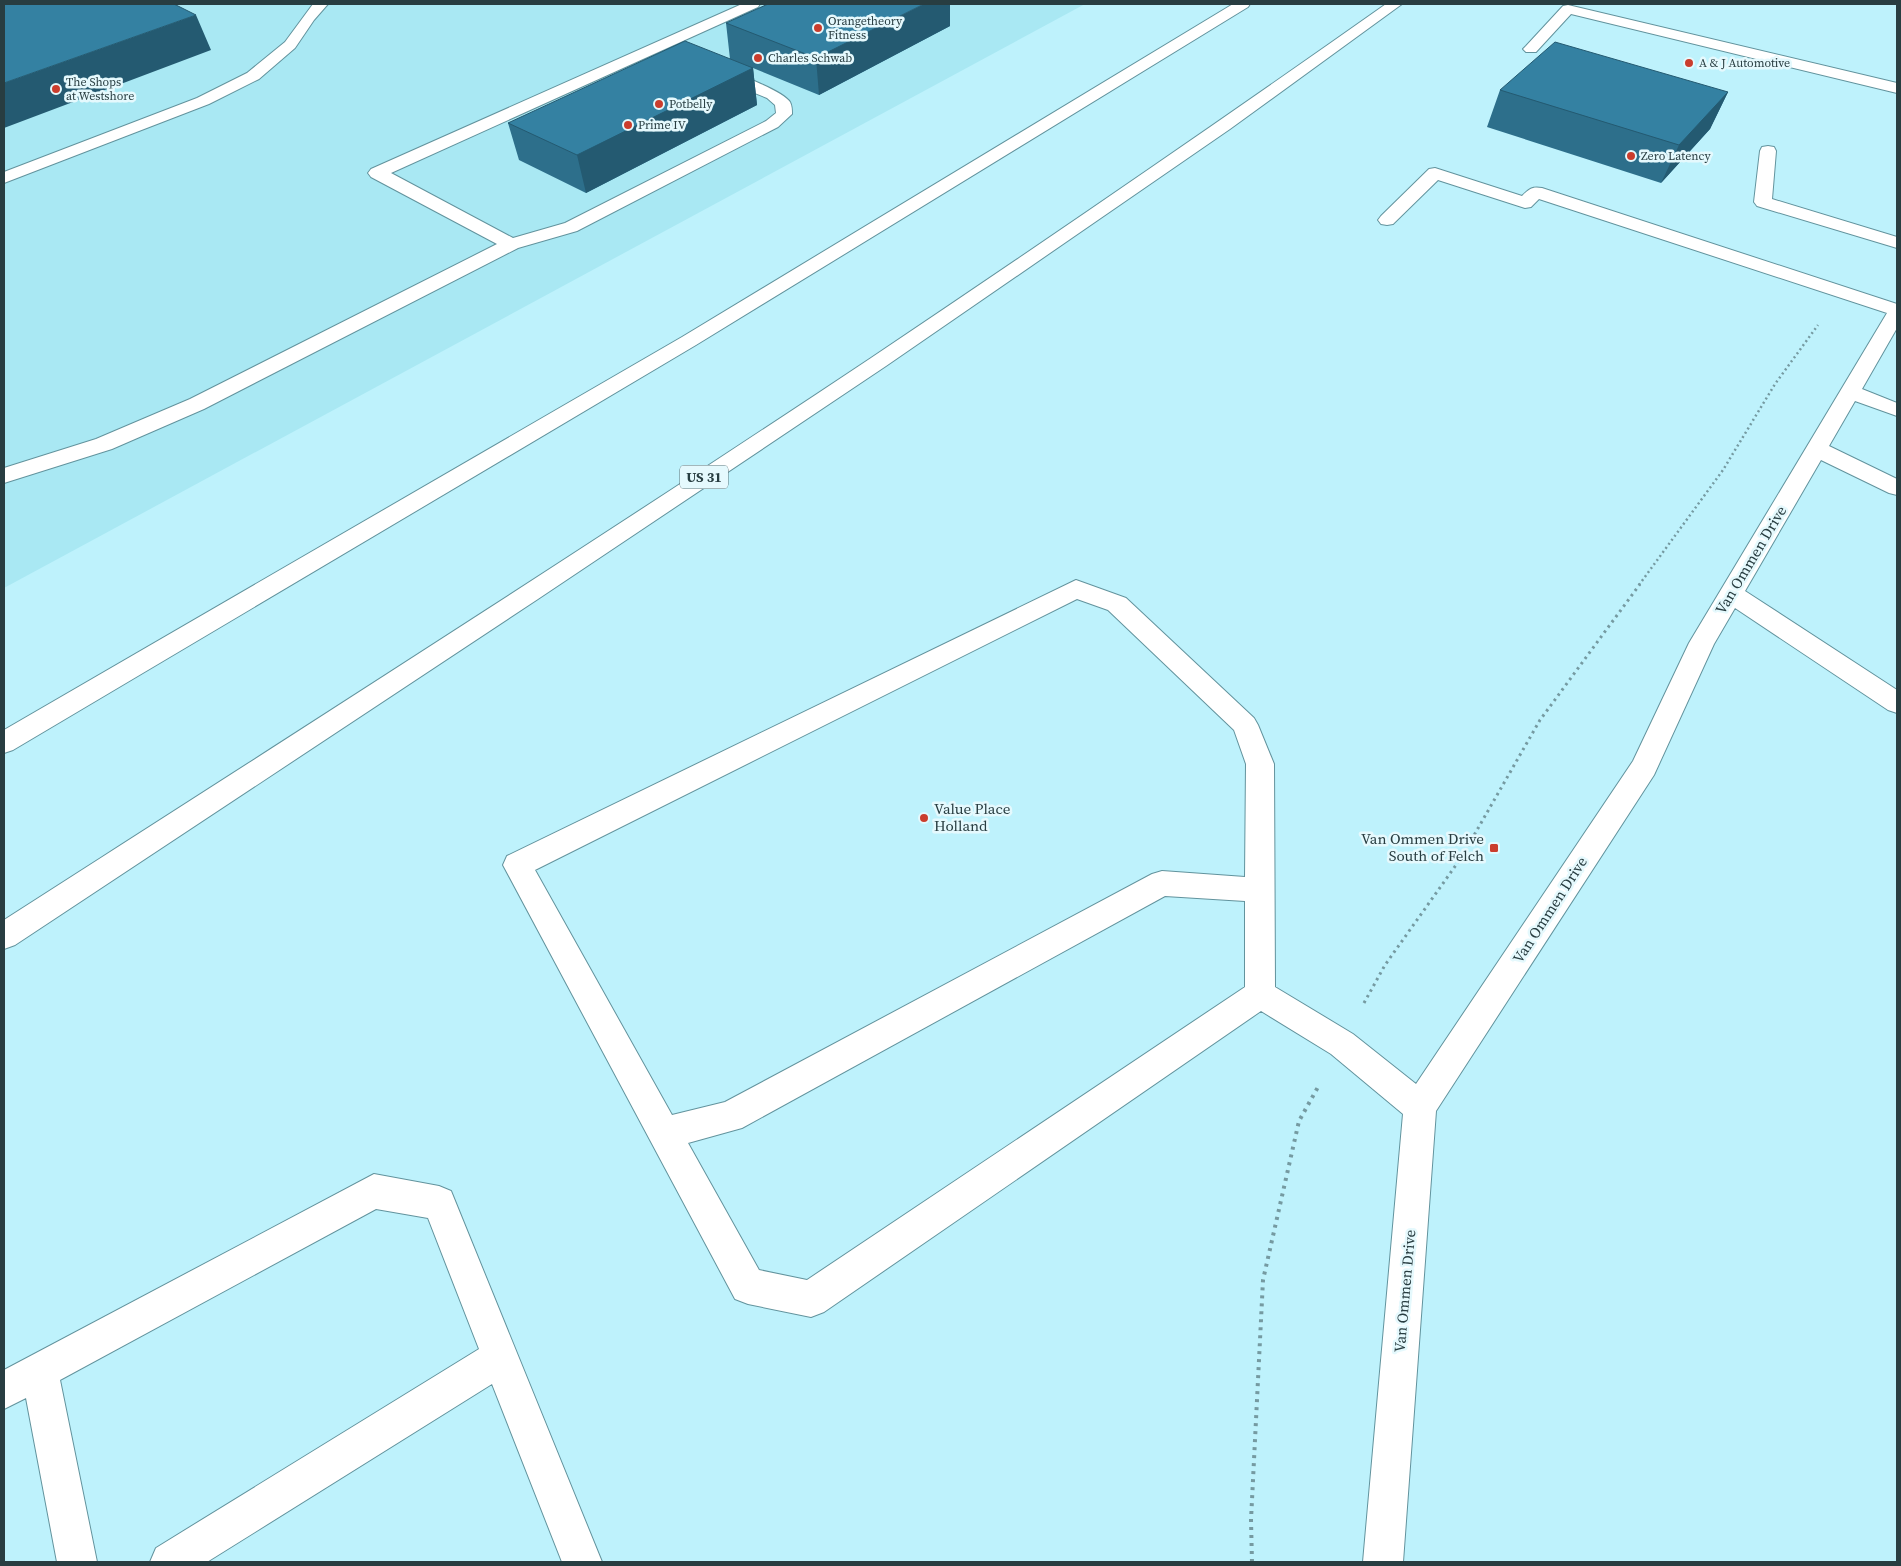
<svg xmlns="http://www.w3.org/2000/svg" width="1901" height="1566" viewBox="0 0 1901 1566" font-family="'Source Serif 4',serif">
  <rect width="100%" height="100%" fill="#bef2fc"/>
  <path fill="#a9e8f3" d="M 4,4 L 1085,4 L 4,588 Z"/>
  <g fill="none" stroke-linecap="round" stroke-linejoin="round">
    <defs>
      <path id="minor" d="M 313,4 L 328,4 L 314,20 L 295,48 L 259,79 L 209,104 L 4,183 L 4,172 L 197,98 L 247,73 L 285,42 Z
        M 742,4 L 760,4 L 758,7 L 391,173 L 513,238 L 565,223 L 766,121 L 776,113 L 775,105 L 767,98 L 715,77 L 713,74 L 715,71 C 728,68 783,91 790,102 C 792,106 792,110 792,114 L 778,127 L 577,231 L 518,248 L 204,409 L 112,449 L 4,483 L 4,468 L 96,439 L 190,399 L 497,244 L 371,177 L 368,173 L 371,169 Z
        M 1568,5 L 1897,83 L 1897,93 L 1571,14 L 1536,52 L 1526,52 L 1523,49 L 1526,46 L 1563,6 Z
        M 1768,146 L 1774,147 L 1776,151 L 1772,199 L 1897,237 L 1897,248 L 1757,206 L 1754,202 L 1760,151 L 1762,147 Z
        M 1435,168 L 1522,196 C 1529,189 1532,186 1542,188 L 1897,304 L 1897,328 L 1862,389 L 1897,403 L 1897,416 L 1855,401 L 1829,446 L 1897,479 L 1897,495 L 1889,493 L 1821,460 L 1745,591 L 1897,690 L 1897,713 L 1888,710 L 1735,608 L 1714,644 L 1654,775 L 1436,1111 L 1403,1562 L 1363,1562 L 1403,1114 L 1331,1054 L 1261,1011 L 824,1312 L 811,1317 L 748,1304 L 735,1299 L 503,865 L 507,856 L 1076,580 L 1126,598 L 1254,718 L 1258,725 L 1274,764 L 1275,987 L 1353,1034 L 1416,1084 L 1633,761 L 1689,643 L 1887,313 L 1539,199 L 1531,207 L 1525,208 L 1438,180 L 1393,224 L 1387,225 L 1381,224 L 1378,220 L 1381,216 L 1429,169 ZM 1077,599 L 1108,610 L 1234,730 L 1246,764 L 1245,877 L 1162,871 L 1152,874 L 725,1102 L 672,1115 L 535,870 ZM 1165,896 L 1245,901 L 1245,987 L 807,1280 L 759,1270 L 688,1143 L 742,1128 Z
        M 374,1174 L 439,1186 L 451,1191 L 602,1562 L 562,1562 L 492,1384 L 207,1562 L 150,1562 L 156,1548 L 479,1349 L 428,1218 L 376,1209 L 60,1380 L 97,1562 L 57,1562 L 26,1398 L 4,1409 L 4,1370 Z"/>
      <path id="highway" d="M 1233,4 L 1250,4 L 1248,7 L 696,345 L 13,750 L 4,753 L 4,730 L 682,337 Z
        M 1386,4 L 1402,4 L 1230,129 L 886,366 L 538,599 L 15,945 L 4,949 L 4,920 C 294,734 584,549 871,358 C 1044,242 1216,124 1386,4 Z"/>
    </defs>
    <use href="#minor" stroke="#62939d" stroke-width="2"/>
    <use href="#highway" stroke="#62939d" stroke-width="2"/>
    <path stroke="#759aa1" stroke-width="2.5" stroke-dasharray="2 3" stroke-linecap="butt" d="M 1639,585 L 1723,470 L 1775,384 L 1818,325"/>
    <path stroke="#759aa1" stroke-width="3" stroke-dasharray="2.5 4" stroke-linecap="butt" d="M 1364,1003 L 1385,965 L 1461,858 L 1540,720 L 1640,584"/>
    <path stroke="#759aa1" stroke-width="4" stroke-dasharray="3 5" stroke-linecap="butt" d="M 1252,1562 L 1251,1520 L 1263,1280 L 1299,1121 L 1318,1087"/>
    <use href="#minor" fill="#fff" fill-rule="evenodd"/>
    <use href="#highway" fill="#fff" fill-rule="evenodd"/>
  </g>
  <path fill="#2d6f8b" d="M 726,23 L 950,26 L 819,95 L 753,68 L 757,105 L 586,193 L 519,160 L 508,123 L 730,59 Z
    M 1500,90 L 1728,92 L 1710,129 L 1661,183 L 1487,127 Z"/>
  <path fill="#245a71" d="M 924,4 L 950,4 L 950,26 L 819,95 L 816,58 Z
    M 196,15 L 211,50 L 4,128 L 4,83 Z
    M 753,68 L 757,105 L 586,193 L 577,155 Z
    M 1728,92 L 1710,129 L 1661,183 L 1679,145 Z"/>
  <path fill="#3481a2" stroke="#245a71" d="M 4,4 L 174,4 L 196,15 L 4,83 Z
    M 768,4 L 924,4 L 816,58 L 726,23 Z
    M 685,41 L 753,68 L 577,155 L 508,123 Z
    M 1555,42 L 1728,92 L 1679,145 L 1500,90 Z"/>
  <g fill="#ca3d2d" stroke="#e5f9fd" stroke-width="2">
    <circle cx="818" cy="28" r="5"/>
    <circle cx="758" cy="58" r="5"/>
    <circle cx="1689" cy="63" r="5"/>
    <circle cx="56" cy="89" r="5"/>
    <circle cx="659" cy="104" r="5"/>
    <circle cx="628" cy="125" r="5"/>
    <circle cx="1631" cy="156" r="5"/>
    <circle cx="924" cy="818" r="5"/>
    <rect x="1489" y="843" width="10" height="10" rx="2.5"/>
  </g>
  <g text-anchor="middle" stroke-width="5" stroke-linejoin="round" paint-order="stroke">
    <g font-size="12" fill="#283d41" stroke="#e5f9fd" text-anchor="start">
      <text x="828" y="25">Orangetheory<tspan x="828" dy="14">Fitness</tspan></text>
      <text x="768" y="62">Charles Schwab</text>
      <text x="1699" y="67">A &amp; J Automotive</text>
      <text x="66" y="86">The Shops<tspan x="66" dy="14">at Westshore</tspan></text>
      <text x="669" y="108">Potbelly</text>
      <text x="638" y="129">Prime IV</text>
      <text x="1641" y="160">Zero Latency</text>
    </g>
    <rect fill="#e5f9fd" stroke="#617579" stroke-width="1" x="680" y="465.5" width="48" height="23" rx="4"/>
    <g font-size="14" font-weight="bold" fill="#283d41">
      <text x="704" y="482">US 31</text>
    </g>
    <g font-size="15" fill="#283d41" stroke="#e5f9fd">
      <text transform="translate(1751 560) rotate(-59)" y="5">Van Ommen Drive</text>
      <text transform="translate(1550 910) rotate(-57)" y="5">Van Ommen Drive</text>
      <text transform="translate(1405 1291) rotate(-85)" y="5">Van Ommen Drive</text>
    </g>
    <g font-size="15" fill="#283d41" stroke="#e5f9fd" text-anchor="start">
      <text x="934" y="814">Value Place<tspan x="934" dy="17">Holland</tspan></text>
      <text x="1484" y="844" text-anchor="end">Van Ommen Drive<tspan x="1484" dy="17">South of Felch</tspan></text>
    </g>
  </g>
  <rect width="1901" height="1566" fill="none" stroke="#283d41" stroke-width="10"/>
</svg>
